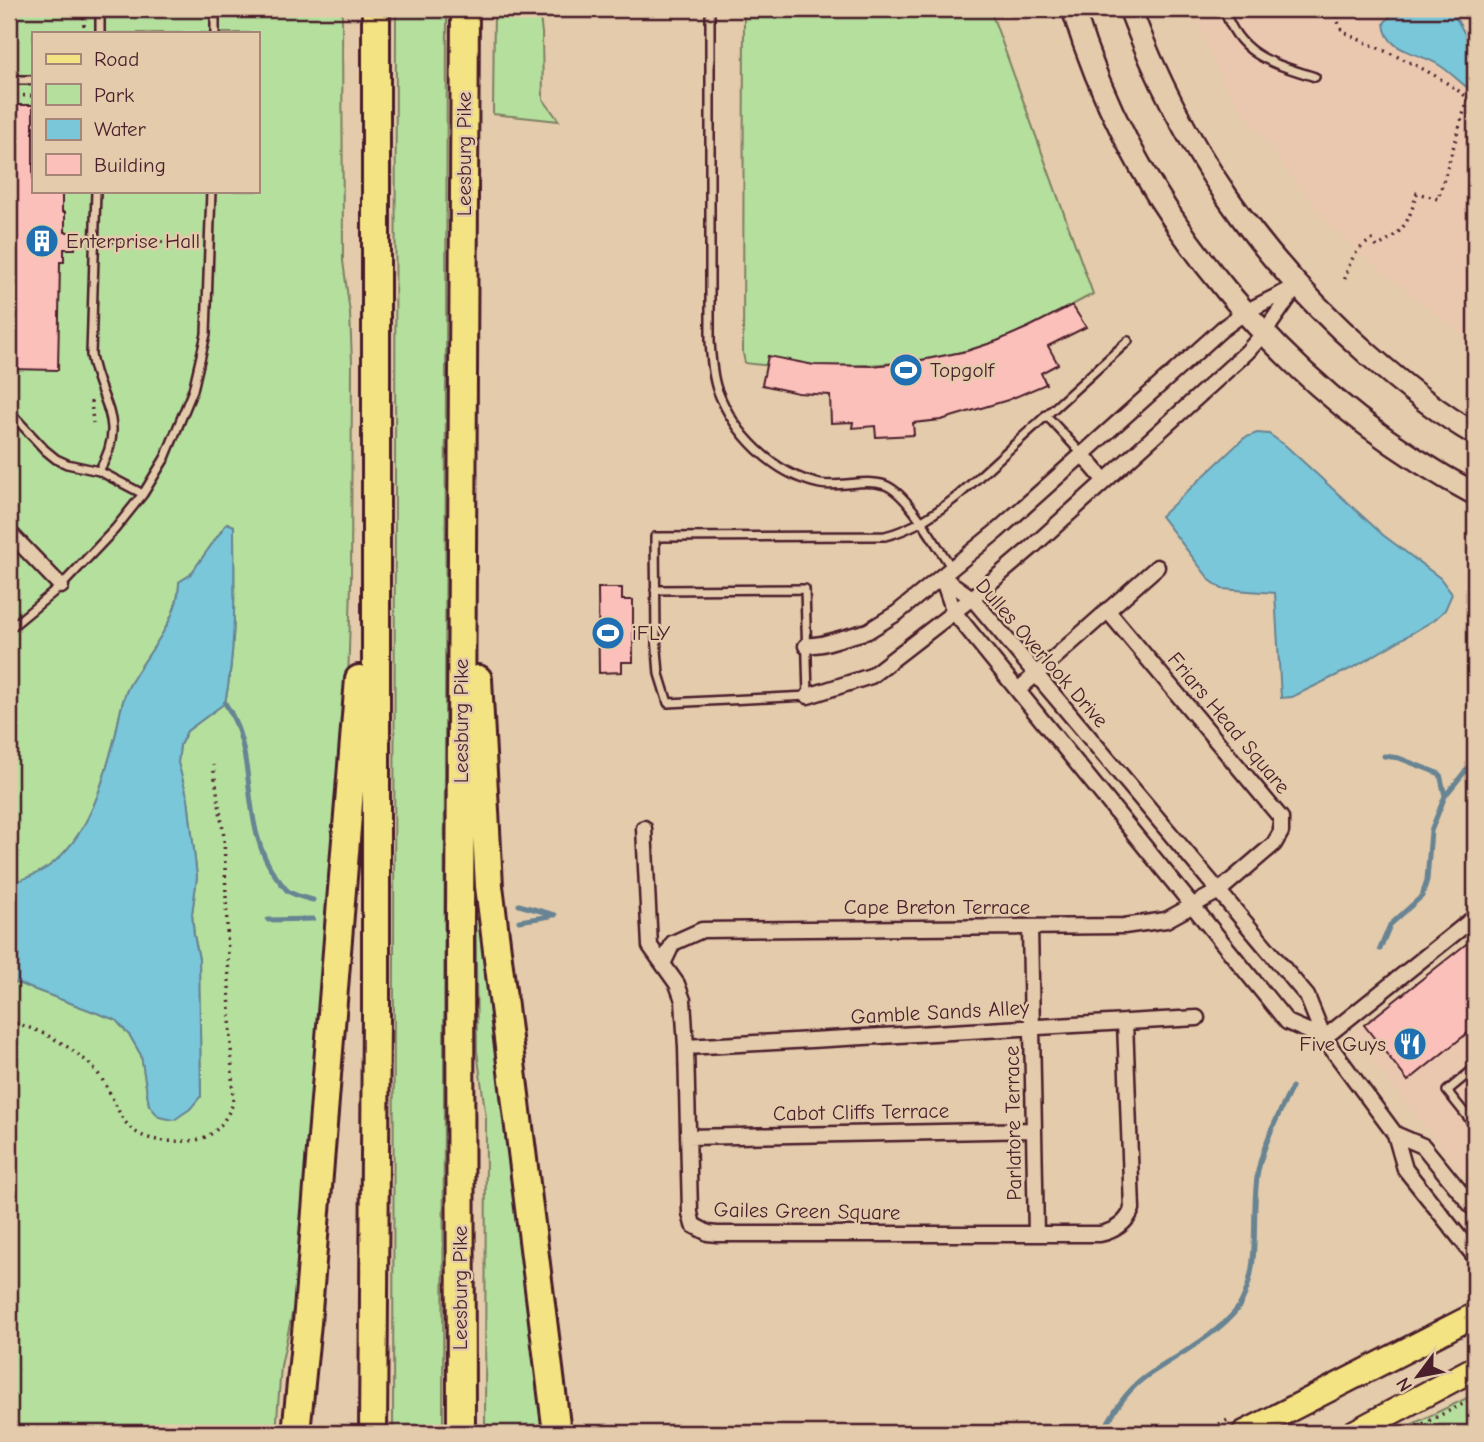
<svg xmlns="http://www.w3.org/2000/svg" width="1484" height="1442" viewBox="0 0 1484 1442" font-family="'Comic Neue',sans-serif">
  <rect width="100%" height="100%" fill="#e3cbab"/>
  <filter id="ink" filterUnits="userSpaceOnUse"><feTurbulence type="fractalNoise" baseFrequency=".0143" numOctaves="2"/><feDisplacementMap in="SourceGraphic" scale="14" xChannelSelector="R" yChannelSelector="G"/><feConvolveMatrix kernelMatrix="1 2 1 2 8 2 1 2 1" color-interpolation-filters="sRGB"/></filter>
  <g filter="url(#ink)">
    <path fill="#eac8b0" d="M 1192,9 L 1475,9 L 1475,345 L 1361,254 L 1331,227 L 1244,114 L 1221,78 Z
      M 1475,935 L 1475,1189 L 1351,1034 Z"/>
    <path fill="#b4df9d" stroke="#7f7f64" stroke-width="2" fill-rule="evenodd" d="M 9,9 L 342,9 L 343,261 L 350,313 L 352,362 L 351,585 L 345,780 L 299,1281 L 281,1366 L 276,1433 L 9,1433 L 9,980 L 116,1020 L 130,1036 L 141,1055 L 149,1105 L 201,1097 L 199,959 L 194,935 L 192,914 L 197,877 L 188,799 L 178,763 L 180,745 L 187,731 L 225,703 C 237,645 234,585 234,526 L 227,523 L 190,575 L 179,582 C 180,620 146,654 129,686 C 121,700 119,721 115,737 C 103,784 89,837 48,867 C 36,875 22,880 9,884 ZM 33,33 L 257,33 L 257,191 L 33,191 Z
      M 396,9 L 447,9 L 443,1433 L 393,1433 Z
      M 494,9 L 539,9 L 542,33 L 543,99 L 559,121 L 493,114 Z
      M 744,9 L 990,9 L 1093,294 C 1062,310 1031,328 997,341 C 940,362 879,366 819,366 C 794,366 769,367 745,363 L 743,353 Z
      M 475,866 C 499,1055 519,1244 545,1433 L 485,1433 L 486,1118 L 477,1051 Z
      M 1475,1394 L 1475,1433 L 1394,1433 Z"/>
    <path fill="#7ac7d9" stroke="#678493" stroke-width="2" d="M 1396,9 L 1451,9 L 1475,52 L 1475,93 C 1462,85 1452,73 1439,65 C 1419,52 1386,53 1384,23 Z
      M 1257,433 L 1269,434 L 1286,446 L 1383,535 L 1440,578 L 1452,594 L 1445,610 L 1434,620 L 1356,666 L 1292,697 L 1281,698 L 1275,593 L 1222,589 L 1210,580 L 1161,516 L 1244,438 Z
      M 227,523 L 234,526 C 234,585 237,645 225,703 L 187,731 L 180,745 L 178,763 L 188,799 L 197,877 L 192,914 L 194,935 L 199,959 L 201,1096 L 190,1109 L 174,1120 L 159,1117 L 149,1105 L 141,1055 L 130,1036 L 116,1020 L 9,980 L 9,884 C 22,880 36,875 48,867 C 89,837 103,784 115,737 C 119,721 121,700 129,686 C 146,654 180,620 179,582 L 190,575 Z"/>
    <g fill="none" stroke-linecap="round" stroke-linejoin="round">
      <path stroke="#678493" stroke-width="5" d="M 225,703 C 260,755 238,827 277,878 C 281,882 284,888 288,891 C 295,896 305,898 313,900
        M 1384,756 L 1399,758 L 1440,774 L 1445,796
        M 519,905 L 555,915
        M 268,920 L 313,919
        M 519,921 L 551,916
        M 1380,949 L 1390,925 L 1422,896 L 1427,880 L 1431,831 L 1445,796 L 1475,759
        M 1102,1433 C 1113,1413 1125,1392 1144,1378 C 1169,1360 1227,1330 1241,1303 C 1262,1262 1250,1215 1258,1171 C 1264,1142 1279,1114 1292,1087"/>
    </g>
    <path fill="#fcc0bb" stroke="#4a1f2b" stroke-width="2" d="M 9,105 L 33,105 L 33,191 L 62,191 L 62,212 L 65,212 L 65,232 L 75,232 L 75,249 L 64,249 L 64,262 L 60,262 L 58,370 L 9,369 Z
      M 1072,305 L 1086,327 L 1048,346 L 1058,364 L 1041,373 L 1046,384 L 1008,400 L 941,420 L 913,423 L 914,435 L 876,437 L 875,426 L 852,428 L 853,422 L 831,423 L 830,395 L 798,393 L 762,385 L 768,356 L 814,365 L 872,366 L 917,361 L 967,351 L 997,341 L 1029,327 Z
      M 598,588 L 622,588 L 622,600 L 633,600 L 633,662 L 622,662 L 622,672 L 599,673 Z
      M 1475,937 L 1475,1027 L 1408,1081 L 1364,1025 Z"/>
    <g fill="none" stroke-linecap="round" stroke-linejoin="round">
      <defs>
        <path id="service" d="M 710,9 L 710,341 C 711,356 712,375 717,389 C 734,434 773,474 820,484 C 841,488 864,478 885,485 C 909,494 936,546 952,568
          M 1224,9 C 1239,56 1272,63 1315,77
          M 100,33 L 100,9
          M 215,33 L 215,9
          M 9,80 L 33,80
          M 96,191 L 91,355 C 99,403 129,420 99,471
          M 9,411 L 45,450 L 56,459 L 67,464 L 99,471 L 143,494
          M 1046,415 L 1082,454
          M 655,590 L 805,589 L 808,696 L 668,703 L 659,674 L 656,637 L 655,537 L 885,536 C 914,529 936,513 959,495 L 1128,341
          M 9,629 L 61,586 L 115,529 L 143,494 L 165,458 L 193,390 L 206,334 L 211,191
          M 1475,1068 L 1447,1091 L 1475,1126"/>
        <path id="minor" d="M 1082,454 L 1105,481
          M 9,532 L 61,586
          M 942,577 L 972,598 L 1307,996 L 1324,1038 L 1395,1134 L 1405,1169 L 1475,1257
          M 942,577 L 954,612 L 1287,1022 L 1324,1038
          M 806,646 L 822,644 L 868,631 L 897,613 L 997,531 L 1222,329 L 1245,312 L 1295,287
          M 1018,690 L 1157,567
          M 808,696 L 871,676 L 972,598 L 1031,548 L 1247,352 L 1264,333 L 1296,287
          M 644,828 L 650,946 L 677,984 L 683,1000 L 686,1047 L 690,1213 L 693,1225 L 708,1233 L 717,1234 L 1100,1234 C 1114,1231 1127,1223 1132,1209 L 1125,1022
          M 1030,927 L 1036,1234
          M 663,964 L 673,943 L 702,930 L 1124,926 L 1166,920 L 1219,891 L 1274,844 L 1281,832 L 1281,818 L 1107,610
          M 1324,1038 L 1475,917
          M 686,1047 L 1197,1018
          M 1395,1134 L 1423,1146 L 1475,1210
          M 688,1137 L 1034,1130"/>
        <path id="secondary" d="M 1073,9 C 1135,214 1287,394 1475,494
          M 1130,9 C 1182,147 1258,258 1369,355 C 1402,384 1437,412 1475,434"/>
        <path id="primary" d="M 1244,1433 L 1475,1315
          M 1353,1433 L 1475,1368"/>
        <path id="motorway" d="M 478,679 L 489,886 L 557,1433
          M 296,1433 L 307,1323 L 359,679
          M 373,1433 L 376,1016 L 376,9
          M 461,1433 L 460,918 L 465,9"/>
      </defs>
      <use href="#service" stroke="#4a1f2b" stroke-width="12"/>
      <use href="#minor" stroke="#4a1f2b" stroke-width="19"/>
      <use href="#secondary" stroke="#4a1f2b" stroke-width="26"/>
      <use href="#primary" stroke="#4a1f2b" stroke-width="28"/>
      <use href="#motorway" stroke="#4a1f2b" stroke-width="32"/>
      <path stroke="#4a1f2b" stroke-width="3.5" stroke-dasharray="2 5" stroke-linecap="butt" d="M 1339,9 L 1336,18 L 1343,32 C 1389,54 1427,66 1468,98 L 1438,199 L 1417,193 C 1408,223 1405,231 1377,247 L 1372,240 C 1354,249 1348,265 1344,283
        M 84,33 L 84,9
        M 9,95 L 33,96
        M 1468,98 L 1475,104
        M 105,242 L 199,242
        M 91,401 L 93,423
        M 9,1021 C 39,1030 61,1040 85,1060 C 128,1096 105,1146 186,1141 C 212,1140 222,1127 233,1104 L 224,837 L 213,765
        M 1200,1433 L 1230,1419
        M 1404,1433 L 1475,1398"/>
      <use href="#service" stroke="#e3cbab" stroke-width="7"/>
      <use href="#minor" stroke="#e3cbab" stroke-width="14"/>
      <use href="#secondary" stroke="#e3cbab" stroke-width="21"/>
      <use href="#primary" stroke="#f4e382" stroke-width="23"/>
      <use href="#motorway" stroke="#f4e382" stroke-width="26"/>
    </g>
  </g>
  <defs>
    <symbol id="building-disc" viewBox="-11 -11 22 22"><circle r="9.5" fill="#1f6fb2" stroke="#e3cbab"/><path d="M-4-6H4V6H1V3H-1V6H-4ZM-2.5-4.3h1.7v1.8h-1.7ZM.8-4.3h1.7v1.8H.8ZM-2.5-1h1.7V.8h-1.7ZM.8-1h1.7V.8H.8Z" fill="#fff"/></symbol>
    <symbol id="stadium-disc" viewBox="-11 -11 22 22"><circle r="9.5" fill="#1f6fb2" stroke="#e3cbab"/><path d="M0-5a6.5 5 0 1 0 0 10a6.5 5 0 1 0 0-10ZM-3.5-1.8h7v3.6h-7Z" fill="#fff"/></symbol>
    <symbol id="restaurant-disc" viewBox="-11 -11 22 22"><circle r="9.5" fill="#1f6fb2" stroke="#e3cbab"/><path d="M-5-6h1v4h1v-4h1v4h1v-4h1v5L-1.5 .5V6h-2V.5L-5-1ZM5-6V6H3V1.5H1.5Q1.5-4 5-6Z" fill="#fff"/></symbol>
  </defs>
  <g fill-rule="evenodd">
    <use href="#building-disc" x="23" y="222" width="38" height="38"/>
    <use href="#stadium-disc" x="887" y="351" width="38" height="38"/>
    <use href="#stadium-disc" x="589" y="614" width="38" height="38"/>
    <use href="#restaurant-disc" x="1391" y="1025" width="38" height="38"/>
  </g>
  <g text-anchor="middle" stroke-width="5" stroke-linejoin="round" paint-order="stroke">
    <g font-size="21" fill="#4a1f2b" stroke="#e3cbab">
      <text transform="translate(464 154) rotate(-90)" y="7">Leesburg Pike</text>
      <text transform="translate(1042 653) rotate(49)" y="7">Dulles Overlook Drive</text>
      <text transform="translate(461 721) rotate(-90)" y="7">Leesburg Pike</text>
      <text transform="translate(1229 723) rotate(50)" y="7">Friars Head Square</text>
      <text x="937" y="914">Cape Breton Terrace</text>
      <text transform="translate(940 1012) rotate(-3)" y="7">Gamble Sands Alley</text>
      <text transform="translate(861 1112) rotate(-1)" y="7">Cabot Cliffs Terrace</text>
      <text transform="translate(1013 1123) rotate(-91)" y="7">Parlatore Terrace</text>
      <text transform="translate(807 1211) rotate(1)" y="7">Gailes Green Square</text>
      <text transform="translate(460 1288) rotate(-90)" y="7">Leesburg Pike</text>
    </g>
    <g font-size="21" fill="#4a1f2b" stroke="#e3cbab" text-anchor="start">
      <text x="66" y="248">Enterprise Hall</text>
      <text x="930" y="377">Topgolf</text>
      <text x="632" y="640">iFLY</text>
      <text x="1386" y="1051" text-anchor="end">Five Guys</text>
    </g>
  </g>
  <rect width="1484" height="1442" fill="none" stroke="#e3cbab" stroke-width="35"/>
  <rect x="18" y="18" width="1449" height="1407" fill="none" stroke="#4a1f2b" stroke-width="2.5" filter="url(#ink)"/>
  <rect x="32" y="32" width="228" height="161" fill="#e3cbab" stroke="#a68678" stroke-width="2"/>
  <rect x="46" y="54" width="35" height="10" fill="#f4e382" stroke="#a68678" stroke-width="2"/>
  <text x="94" y="66" font-size="21" fill="#4a1f2b">Road</text>
  <rect x="46" y="84" width="35" height="21" fill="#b4df9d" stroke="#a68678" stroke-width="2"/>
  <text x="94" y="102" font-size="21" fill="#4a1f2b">Park</text>
  <rect x="46" y="119" width="35" height="21" fill="#7ac7d9" stroke="#a68678" stroke-width="2"/>
  <text x="94" y="136" font-size="21" fill="#4a1f2b">Water</text>
  <rect x="46" y="154" width="35" height="21" fill="#fcc0bb" stroke="#a68678" stroke-width="2"/>
  <text x="94" y="172" font-size="21" fill="#4a1f2b">Building</text>
  <g transform="translate(1418 1376) rotate(238)" stroke="#e3cbab" stroke-width="5" paint-order="stroke">
  <path d="M0-5L12 26L0 18L-12 26Z" fill="#4a1f2b"/>
  <text y="-10" font-size="19" font-weight="bold" text-anchor="middle" fill="#4a1f2b">N</text>
  </g>
</svg>
